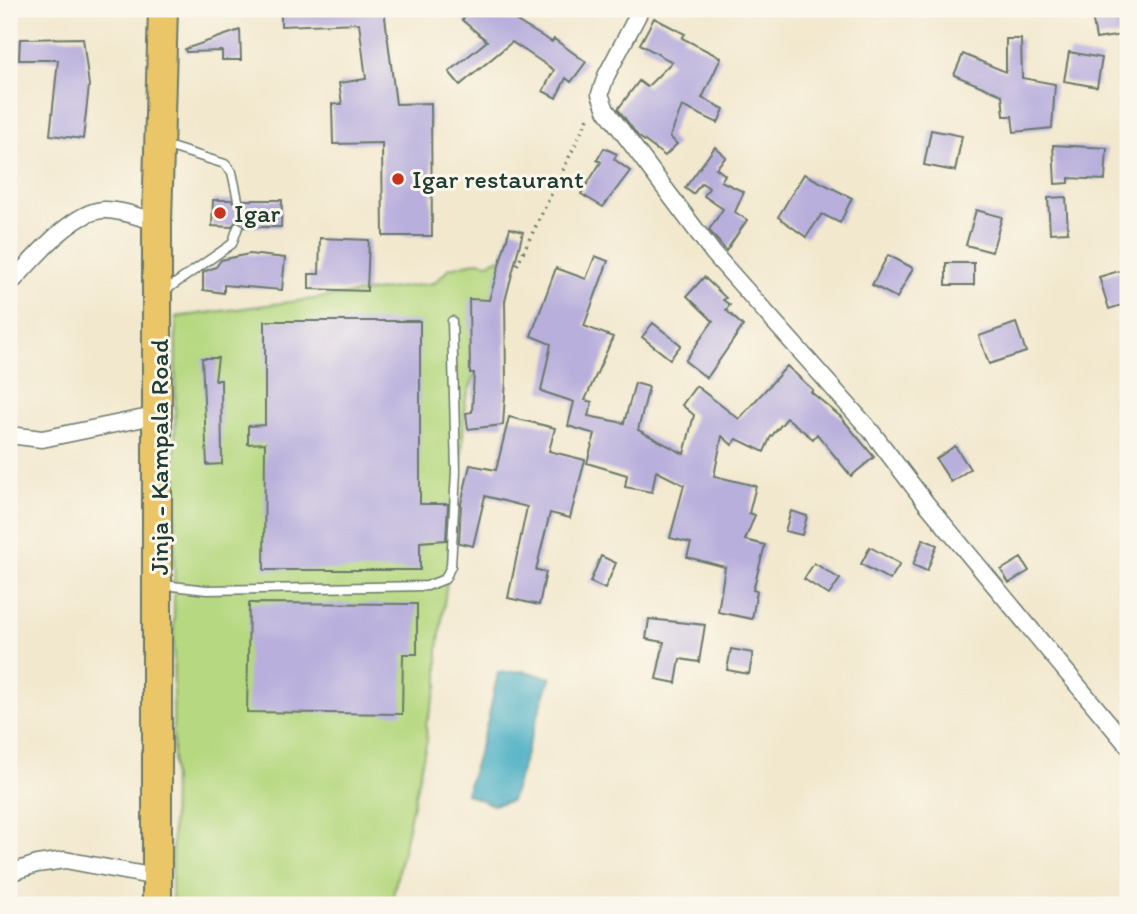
<svg xmlns="http://www.w3.org/2000/svg" width="1137" height="914" viewBox="0 0 1137 914" font-family="Itim,sans-serif">
  <rect width="100%" height="100%" fill="#fbf7ec"/>
  <filter id="ink" filterUnits="userSpaceOnUse"><feTurbulence type="fractalNoise" baseFrequency=".0143" numOctaves="2"/><feDisplacementMap in="SourceGraphic" scale="14" xChannelSelector="R" yChannelSelector="G"/><feConvolveMatrix kernelMatrix="1 2 1 2 8 2 1 2 1" color-interpolation-filters="sRGB"/></filter>
  <filter id="wash" filterUnits="userSpaceOnUse"><feTurbulence type="fractalNoise" baseFrequency=".00686" numOctaves="4" result="noise"/><feDisplacementMap in="SourceGraphic" scale="28" xChannelSelector="R" yChannelSelector="G"/><feGaussianBlur stdDeviation="1.57" result="paint"/><feColorMatrix in="noise" values="0 0 0 0 0 0 0 0 0 0 0 0 0 0 0 0 0 1.4 0 .05"/><feComposite in="paint" operator="in"/></filter>
  <g filter="url(#wash)">
    <rect width="100%" height="100%" fill="#f2e8ce"/>
    <path fill="#b6d880" stroke="#6a8a5a" stroke-width="2" d="M 517,251 L 465,402 L 460,483 L 438,649 L 438,685 L 426,725 L 427,740 L 391,905 L 172,905 L 176,317 L 434,283 L 450,268 L 478,261 L 488,263 Z"/>
    <path fill="#42abc1" stroke="#30747a" stroke-width="2" d="M 523,671 L 551,678 C 535,719 525,760 511,801 L 493,805 L 466,794 L 488,720 L 498,673 Z"/>
    <g id="blocks">
      <path fill="#b8afdc" d="M 281,9 L 384,9 L 396,104 L 431,103 L 432,236 L 383,236 L 382,143 L 333,144 L 332,104 L 342,104 L 339,83 L 366,79 L 359,23 L 281,26 Z
        M 471,9 L 514,9 L 508,16 L 552,42 L 554,39 L 586,62 L 571,82 L 566,78 L 556,98 L 543,91 L 554,70 L 512,42 L 460,85 L 449,72 L 487,41 L 462,20 Z
        M 1091,9 L 1125,9 L 1128,34 L 1096,39 Z
        M 654,18 L 685,34 L 682,38 L 721,58 L 702,98 L 724,109 L 718,123 L 682,106 L 670,137 L 677,144 L 665,156 L 638,136 L 618,109 L 639,81 L 647,87 L 672,62 L 640,44 Z
        M 240,30 L 241,60 L 222,60 L 222,51 L 186,52 L 185,49 Z
        M 83,38 L 89,86 L 83,139 L 50,135 L 58,60 L 19,60 L 20,39 Z
        M 1006,39 L 1021,39 L 1022,78 L 1055,84 L 1052,128 L 1014,132 L 1012,116 L 1004,116 L 1002,95 L 954,75 L 963,54 L 1006,72 Z
        M 1069,52 L 1102,58 L 1097,87 L 1064,81 Z
        M 931,130 L 962,136 L 955,171 L 924,165 Z
        M 1053,145 L 1107,148 L 1105,180 L 1069,178 L 1069,183 L 1055,184 Z
        M 715,147 L 726,157 L 716,168 L 725,175 L 721,181 L 744,192 L 735,212 L 747,220 L 726,251 L 709,230 L 723,209 L 704,196 L 709,188 L 702,183 L 693,194 L 685,188 Z
        M 604,148 L 617,154 L 614,159 L 630,171 L 603,207 L 581,194 L 601,162 L 597,160 Z
        M 804,174 L 852,198 L 840,223 L 822,214 L 806,237 L 778,217 Z
        M 1066,197 L 1068,232 L 1050,233 L 1048,198 Z
        M 213,200 L 231,200 L 239,206 L 244,200 L 282,200 L 281,227 L 244,227 L 237,221 L 231,227 L 212,226 Z
        M 976,210 L 1002,217 L 992,252 L 966,245 Z
        M 510,228 L 523,232 L 505,301 L 506,380 L 503,425 L 468,429 L 466,413 L 472,412 L 474,373 L 470,373 L 469,299 L 489,300 Z
        M 320,238 L 369,240 L 367,291 L 309,289 L 309,274 L 319,274 Z
        M 249,254 L 285,258 L 282,290 L 224,285 L 224,293 L 203,290 L 203,272 L 216,267 L 221,260 Z
        M 888,255 L 913,268 L 897,298 L 872,285 Z
        M 595,256 L 608,261 L 584,326 L 613,337 L 585,400 L 592,402 L 588,416 L 624,423 L 635,383 L 649,387 L 638,430 L 684,454 L 694,415 L 682,405 L 696,386 L 739,419 L 787,366 L 813,390 L 811,392 L 841,417 L 874,457 L 851,476 L 817,434 L 813,439 L 787,418 L 770,438 L 764,452 L 737,439 L 732,445 L 722,436 L 714,476 L 756,486 L 749,513 L 755,515 L 745,540 L 765,545 L 753,590 L 757,591 L 752,619 L 718,612 L 725,567 L 687,557 L 691,543 L 670,538 L 684,485 L 656,471 L 652,492 L 625,487 L 627,475 L 587,463 L 595,434 L 568,426 L 574,402 L 541,391 L 551,344 L 531,336 L 556,268 L 586,279 Z
        M 946,263 L 974,263 L 974,285 L 946,285 Z
        M 1122,270 L 1128,303 L 1109,309 L 1099,277 Z
        M 704,277 L 726,298 L 723,300 L 730,305 L 726,310 L 743,326 L 707,378 L 685,361 L 713,321 L 687,296 Z
        M 265,321 L 420,321 L 420,504 L 448,504 L 446,540 L 420,542 L 420,570 L 264,570 L 265,443 L 248,444 L 248,426 L 265,425 Z
        M 653,323 L 681,345 L 670,359 L 642,337 Z
        M 1016,323 L 1026,352 L 989,364 L 979,336 Z
        M 202,358 L 218,358 L 215,380 L 221,380 L 222,464 L 207,465 Z
        M 509,417 L 555,428 L 549,451 L 585,460 L 570,518 L 550,513 L 536,570 L 546,572 L 539,605 L 508,598 L 527,507 L 485,496 L 473,546 L 459,543 L 461,504 L 470,465 L 496,470 Z
        M 955,446 L 970,469 L 951,482 L 936,459 Z
        M 791,511 L 807,516 L 802,535 L 785,531 Z
        M 923,539 L 937,545 L 927,571 L 913,565 Z
        M 870,547 L 900,564 L 890,580 L 861,564 Z
        M 601,556 L 616,563 L 605,589 L 590,582 Z
        M 1021,558 L 1029,571 L 1009,583 L 1001,570 Z
        M 814,563 L 840,579 L 829,595 L 804,579 Z
        M 249,603 L 417,604 L 417,654 L 403,654 L 402,714 L 247,712 Z
        M 649,619 L 705,625 L 699,662 L 680,659 L 676,683 L 656,679 L 664,642 L 646,639 Z
        M 731,649 L 753,653 L 749,674 L 727,670 Z"/>
    </g>
  </g>
  <g filter="url(#ink)">
    <use href="#blocks" fill-opacity="0" stroke="#69796a" stroke-width="2"/>
    <g fill="none" stroke-linecap="round" stroke-linejoin="round">
      <defs>
        <path id="lane" d="M 164,145 L 225,164 L 232,172 L 238,200
          M 163,292 L 232,244 L 238,227
          M 163,585 L 207,590 L 427,586 L 445,579 L 451,566 L 456,471 L 452,321"/>
        <path id="street" d="M 641,9 L 606,76 L 600,94 L 606,110 L 714,254 L 871,431 L 926,503 L 1128,746
          M 9,285 C 31,262 71,212 103,210 C 119,209 142,218 157,222
          M 9,435 L 42,439 L 159,415
          M 9,873 L 37,864 L 65,860 L 156,877"/>
        <path id="highway" d="M 157,905 L 157,222 L 163,9"/>
      </defs>
      <use href="#lane" stroke="#69796a" stroke-width="11"/>
      <use href="#street" stroke="#69796a" stroke-width="19"/>
      <use href="#highway" stroke="#69796a" stroke-width="32"/>
      <path stroke="#69796a" stroke-width="3.5" stroke-dasharray="2 5" stroke-linecap="butt" d="M 517,265 L 590,114"/>
      <use href="#lane" stroke="#fff" stroke-width="8"/>
      <use href="#street" stroke="#fff" stroke-width="16"/>
      <use href="#highway" stroke="#ebc669" stroke-width="28"/>
    </g>
  </g>
  <g fill="#c8321e" stroke="#fbf7ec" stroke-width="2.5">
    <circle cx="398" cy="179" r="7"/>
    <circle cx="220" cy="213" r="7"/>
  </g>
  <g text-anchor="middle" stroke-width="6" stroke-linejoin="round" paint-order="stroke">
    <g font-size="26" fill="#1f3d34" stroke="#fbf7ec" text-anchor="start">
      <text x="412" y="188">Igar restaurant</text>
      <text x="234" y="222">Igar</text>
    </g>
    <g font-size="26" fill="#1f3d34" stroke="#fbf7ec">
      <text transform="translate(159 457) rotate(-90)" y="9">Jinja - Kampala Road</text>
    </g>
  </g>
  <rect width="1137" height="914" fill="none" stroke="#fbf7ec" stroke-width="35"/>
</svg>
